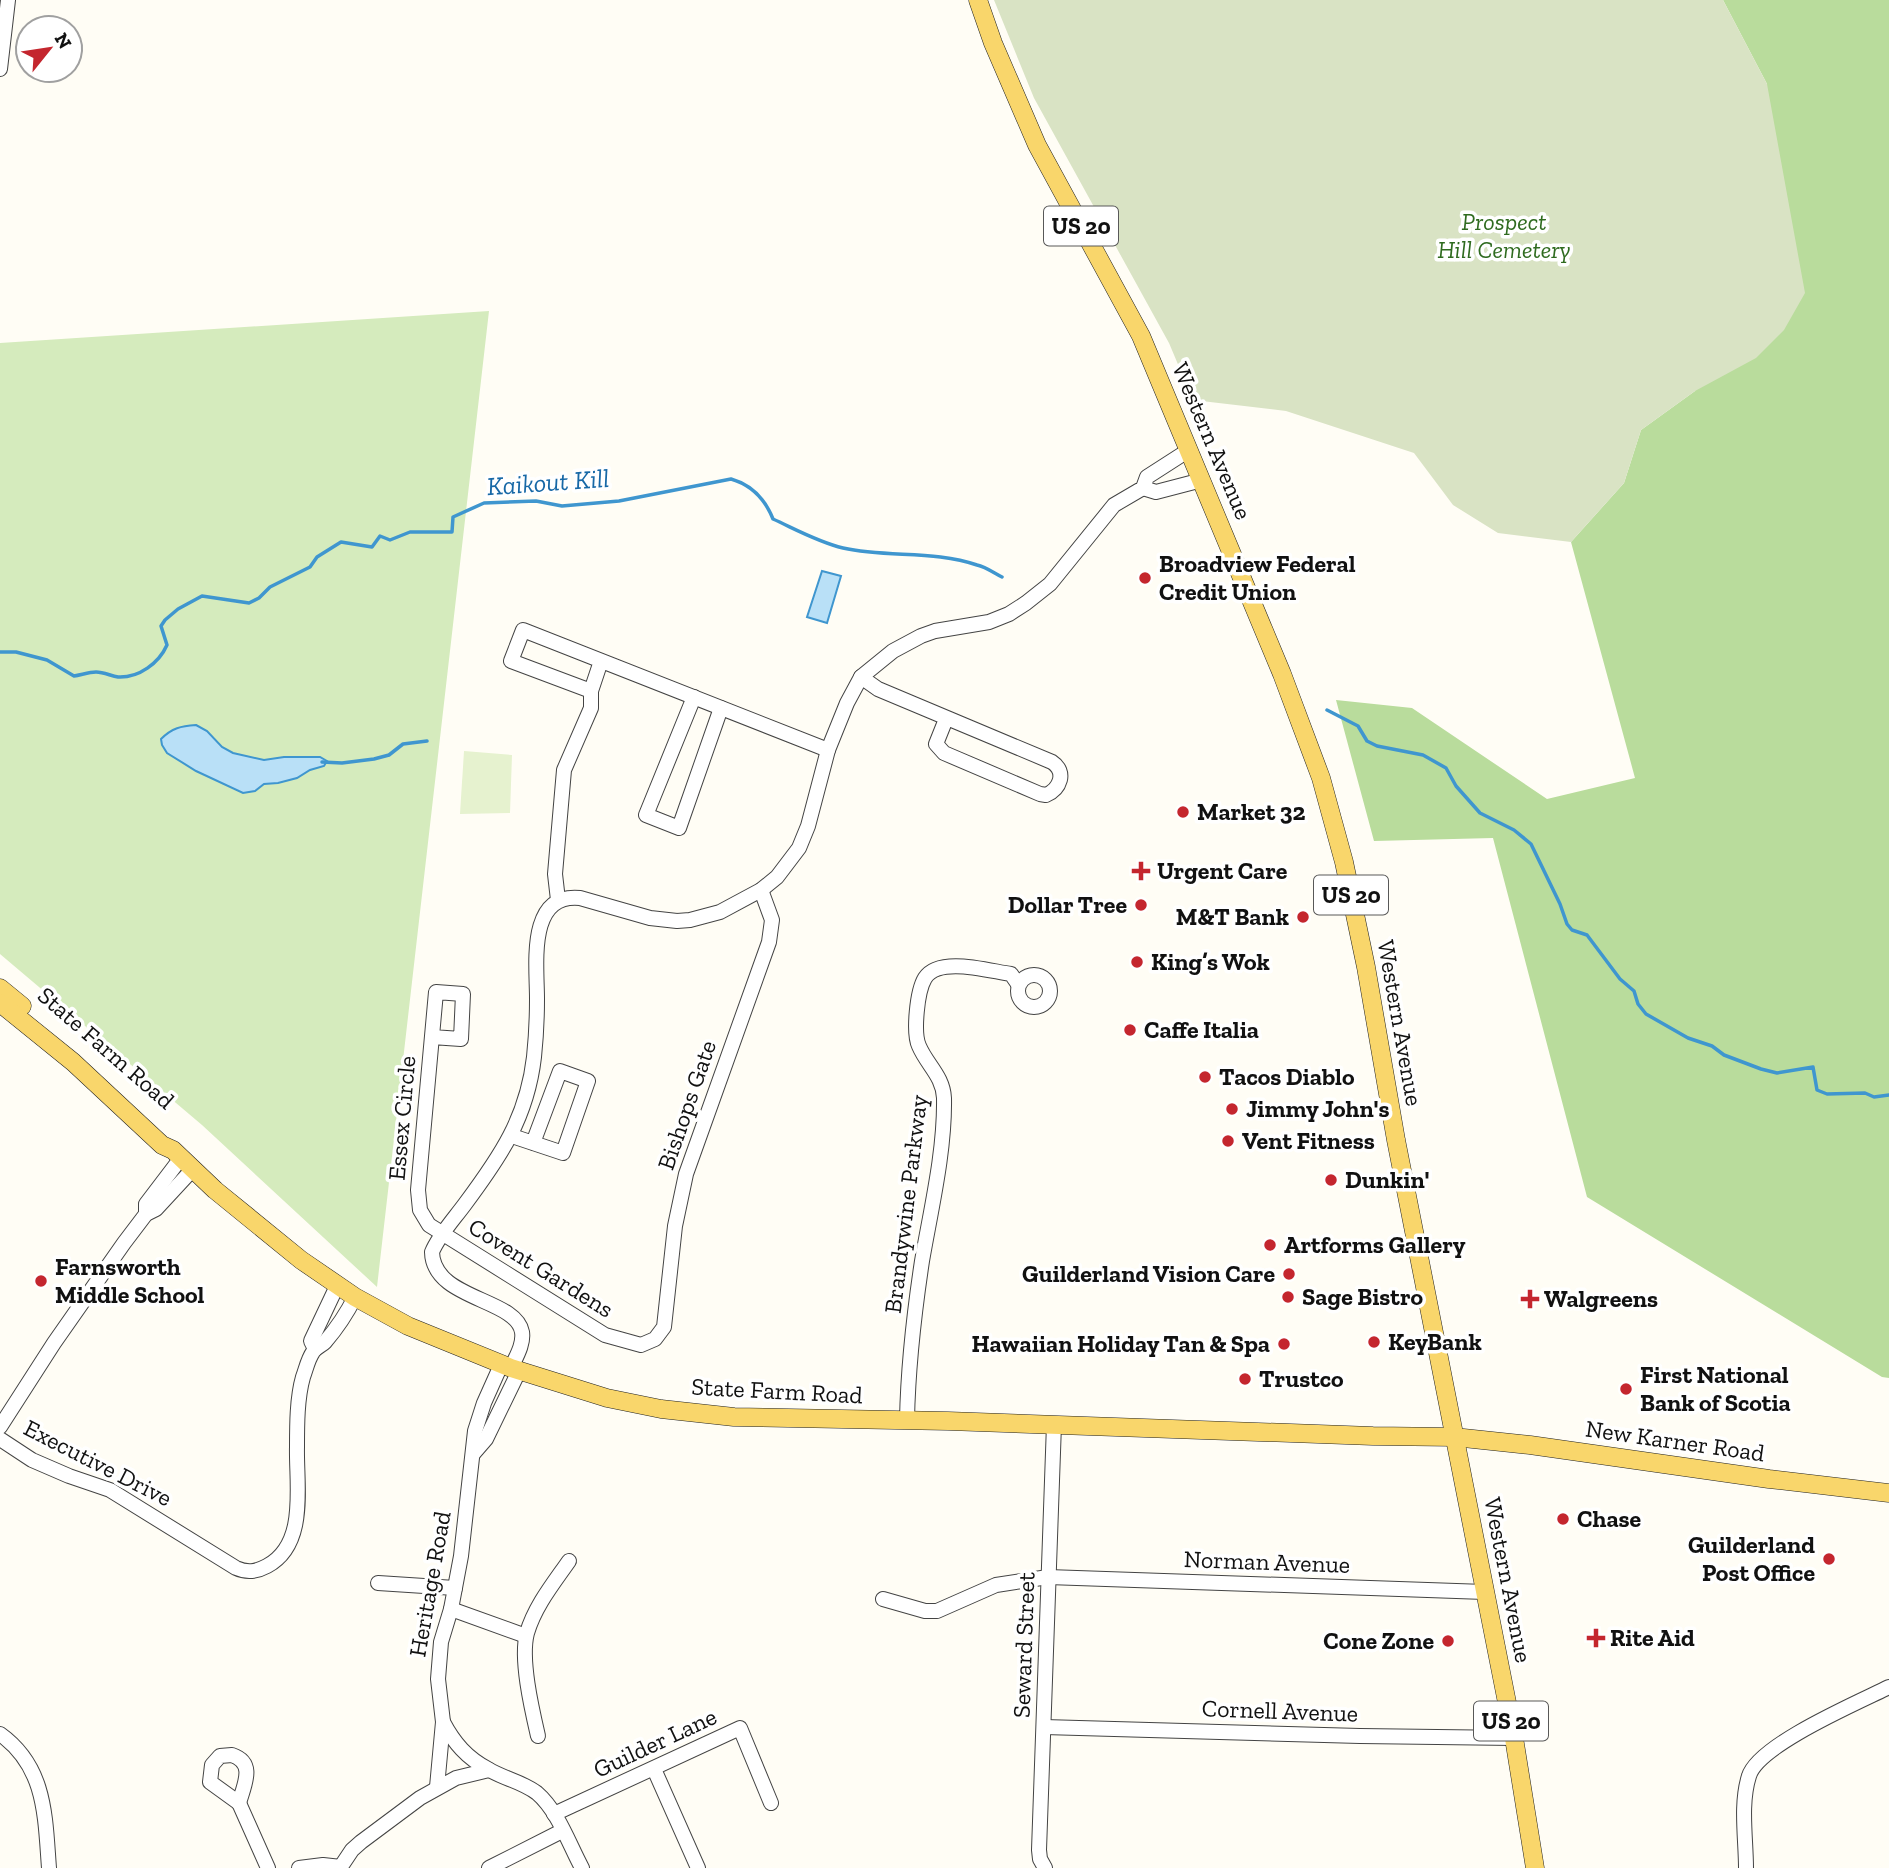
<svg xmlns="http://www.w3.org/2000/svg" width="1889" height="1868" viewBox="0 0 1889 1868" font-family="'Zilla Slab',serif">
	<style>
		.green { fill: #d5ebbd }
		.forest { fill: #b9dc9c }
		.cemetery { fill: #d9e3c4 }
		.pitch { fill: #e6f2cf }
		.water { fill: #b9e0f7; stroke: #3f96cf; stroke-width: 2 }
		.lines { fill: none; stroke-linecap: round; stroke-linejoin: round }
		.stream { stroke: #3f96cf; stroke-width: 3.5 }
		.minor-casing { stroke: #444; stroke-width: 16 }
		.major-casing { stroke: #222; stroke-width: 19 }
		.minor { stroke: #fff; stroke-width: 14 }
		.major { stroke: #f9d66b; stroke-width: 18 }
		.poi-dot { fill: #c4262e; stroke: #fff; stroke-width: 2.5 }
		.labels { text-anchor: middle; stroke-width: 7; stroke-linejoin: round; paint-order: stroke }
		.shield { fill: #fff; stroke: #585858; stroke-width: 2 }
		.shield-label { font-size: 23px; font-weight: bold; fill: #111 }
		.park-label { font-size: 24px; font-style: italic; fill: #2f6b1f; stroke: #fff }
		.street-label { font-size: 24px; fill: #111; stroke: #fff }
		.poi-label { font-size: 24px; font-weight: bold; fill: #111; stroke: #fff; text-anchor: start }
		.water-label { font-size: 26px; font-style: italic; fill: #1768a6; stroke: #fff }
	</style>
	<rect width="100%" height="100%" fill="#fffdf5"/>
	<path class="green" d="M489,311L377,1287L202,1125L0,954V343Z"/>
	<path class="forest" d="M1723,0H1889V1378L1882,1377L1587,1197L1493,838L1374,841L1336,700L1412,708L1547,799L1635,778L1571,542L1624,483L1641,430L1695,391L1767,84Z"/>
	<path class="cemetery" d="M994,0H1723L1767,84L1805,293L1784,330L1756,358L1695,391L1641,430L1624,483L1571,542L1498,533L1453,505L1414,453L1286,411L1193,400L1169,343L1034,98Z"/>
	<path class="pitch" d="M464,751L512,755L510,813L460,814Z"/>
	<g class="water">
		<path d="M822,571L841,576L827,623L807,617Z"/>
		<path d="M196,725L207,731L222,747L233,753L264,760L284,757H320L327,761L324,766L310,770L297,778L278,783L264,784L255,791L243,793L196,771L167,753L162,745L161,739C172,728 181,726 196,725Z"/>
	</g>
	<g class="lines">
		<g class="stream">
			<path d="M0,652H16L47,660L74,676C81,675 89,672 96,672C104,672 111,676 118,677C139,678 159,663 167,645L161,626L165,620L178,609L202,596L249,603L259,598L270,587L310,567L317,557L341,542L372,547L380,536L390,540L410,532H452L453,517L484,503L536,501L562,506L619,501L731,479C752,485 765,499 773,519C795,529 818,542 843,548C887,558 935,550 977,565C986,567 994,573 1002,577"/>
			<path d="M1327,710L1358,726L1367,741L1377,746L1423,755L1446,768L1456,786L1480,813L1514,830L1531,844L1560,904L1567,924L1572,930L1587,935L1620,979L1634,991L1638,1004L1646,1014L1688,1038L1712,1046L1724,1055L1761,1069L1777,1073L1813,1067L1817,1090L1827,1094L1865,1093L1874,1097L1889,1095"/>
			<path d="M322,762L342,763L374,759L389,755L403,744L427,741"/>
		</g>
		<g class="minor-casing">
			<g id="minor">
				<path d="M0,69L8,0"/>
				<path d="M1143,488L1156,492L1202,480"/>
				<path d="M601,661L591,691L511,661L523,630L828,750"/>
				<path d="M861,677L878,689L1052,762C1067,772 1060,789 1046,795L1040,794L944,753L936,744L946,719"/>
				<path d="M694,697L646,815L679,828L721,708"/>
				<path d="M558,900L555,874L564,770L591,708V691"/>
				<circle cx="1034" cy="991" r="16"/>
				<path d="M432,1037L461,1039L463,994L436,992L418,1190L420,1210L429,1225L605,1335L641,1345L655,1339L664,1327L675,1226L686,1174L769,942L772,920L761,890"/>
				<path d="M512,1136L563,1153L588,1081L560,1071L533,1143"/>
				<path d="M146,1214V1204L181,1158"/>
				<path d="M315,1349L311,1341L337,1286"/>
				<path d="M511,1368C516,1357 524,1344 522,1332C516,1298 433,1300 432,1252C439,1235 454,1219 465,1204C500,1157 527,1118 534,1057C536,1038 537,1018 537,999C537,964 527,893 580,898L650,918L677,921L690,920L720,912L761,890L777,877L799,848L808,826L828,750L847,703L861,677L893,651L921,636L935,631L989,622L1009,614L1026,603L1050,584L1114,505L1143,488L1147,477L1189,450"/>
				<path d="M907,1420C908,1368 914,1314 922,1261C931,1209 945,1151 944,1098C943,1076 927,1065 919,1046C913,1033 917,991 925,978C939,956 989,971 1011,974L1018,984"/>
				<path d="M0,1427L54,1343L124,1243L146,1214L156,1209L193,1169"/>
				<path d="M0,1439L32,1460L69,1476L110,1490L236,1568C247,1573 256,1572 267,1566C308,1544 296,1485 297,1447C297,1425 297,1398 303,1377C306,1369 308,1359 313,1352C316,1347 321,1346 325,1342C337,1328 347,1313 355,1297"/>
				<path d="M473,1454L486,1439L519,1371"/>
				<path d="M378,1583L455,1588"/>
				<path d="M883,1599L925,1611H937L996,1585L1048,1577L1485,1592"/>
				<path d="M451,1609L526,1636"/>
				<path d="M443,1722C454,1743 467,1758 488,1769C504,1779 521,1781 537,1793C558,1811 569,1844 582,1868"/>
				<path d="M1044,1727L1360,1736L1514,1738"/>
				<path d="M0,1734C46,1767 45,1816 49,1868"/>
				<path d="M538,1736C532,1710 520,1659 527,1633C535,1606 553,1584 569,1561"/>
				<path d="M232,1755C256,1763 244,1785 239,1803L210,1782L212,1765L220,1756Z"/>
				<path d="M654,1769L698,1868"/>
				<path d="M437,1787L443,1722L438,1679L441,1642L451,1609L461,1556L475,1431L484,1403L501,1365"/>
				<path d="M239,1803L268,1868"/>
				<path d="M554,1814L740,1728L771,1803"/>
				<path d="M299,1868L323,1865L341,1867"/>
				<path d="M340,1868L352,1850L361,1842L420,1798L456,1778L489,1770"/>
				<path d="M489,1868L562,1831"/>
				<path d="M1045,1868L1040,1859L1039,1850L1054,1424"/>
				<path d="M1746,1868C1746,1839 1740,1804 1749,1776C1758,1745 1859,1702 1889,1687"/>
			</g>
		</g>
		<g class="major-casing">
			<g id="major">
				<path d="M978,0L993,43L1037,145L1141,336L1282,674L1321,778L1344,862L1366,967L1396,1140L1514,1738L1535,1868"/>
				<path d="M0,988L22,1006"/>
				<path d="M0,1003L73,1062L162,1145L173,1150L215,1190L301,1260L355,1297L408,1326L511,1368L607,1398L661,1409L734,1417L948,1421L1373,1436L1454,1437L1530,1445L1769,1479L1889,1493"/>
			</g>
		</g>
		<use href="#minor" class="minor"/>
		<use href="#major" class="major"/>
	</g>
	<g class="poi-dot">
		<circle cx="1145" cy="578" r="7"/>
		<circle cx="1183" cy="812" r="7"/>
		<path d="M1137.5 860.5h7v7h7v7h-7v7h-7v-7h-7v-7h7z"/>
		<circle cx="1141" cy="905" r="7"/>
		<circle cx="1303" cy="917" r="7"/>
		<circle cx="1137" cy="962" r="7"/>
		<circle cx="1130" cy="1030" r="7"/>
		<circle cx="1205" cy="1077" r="7"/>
		<circle cx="1232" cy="1109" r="7"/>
		<circle cx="1228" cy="1141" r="7"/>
		<circle cx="1331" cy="1180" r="7"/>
		<circle cx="1270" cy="1245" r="7"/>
		<circle cx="1289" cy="1274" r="7"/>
		<circle cx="41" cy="1281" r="7"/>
		<circle cx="1288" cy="1297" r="7"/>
		<path d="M1526.5 1288.5h7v7h7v7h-7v7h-7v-7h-7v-7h7z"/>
		<circle cx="1374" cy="1342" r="7"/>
		<circle cx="1284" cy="1344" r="7"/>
		<circle cx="1245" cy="1379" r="7"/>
		<circle cx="1626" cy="1389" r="7"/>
		<circle cx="1563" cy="1519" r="7"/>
		<circle cx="1829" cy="1559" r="7"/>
		<path d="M1592.5 1627.5h7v7h7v7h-7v7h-7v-7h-7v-7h7z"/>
		<circle cx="1448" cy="1641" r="7"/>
	</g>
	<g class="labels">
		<g class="shield">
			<rect x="1044" y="206.5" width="74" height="39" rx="5"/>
			<rect x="1314" y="875.5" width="74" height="39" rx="5"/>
			<rect x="1474" y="1701.5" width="74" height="39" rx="5"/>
		</g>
		<g class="shield-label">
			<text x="1081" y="234">US 20</text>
			<text x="1351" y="903">US 20</text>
			<text x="1511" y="1729">US 20</text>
		</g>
		<g class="park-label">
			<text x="1504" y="230">Prospect<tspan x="1504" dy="28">Hill Cemetery</tspan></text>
		</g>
		<g class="street-label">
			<text transform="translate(1212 441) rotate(67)" y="8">Western Avenue</text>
			<text transform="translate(1400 1023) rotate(80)" y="8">Western Avenue</text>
			<text transform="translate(106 1048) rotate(41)" y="8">State Farm Road</text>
			<text transform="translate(687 1105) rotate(-71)" y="8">Bishops Gate</text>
			<text transform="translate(402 1118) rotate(-85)" y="8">Essex Circle</text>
			<text transform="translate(906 1204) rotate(-83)" y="8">Brandywine Parkway</text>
			<text transform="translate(541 1268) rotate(32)" y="8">Covent Gardens</text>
			<text transform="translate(777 1391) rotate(3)" y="8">State Farm Road</text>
			<text transform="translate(1675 1441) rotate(8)" y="8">New Karner Road</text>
			<text transform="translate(98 1463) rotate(27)" y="8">Executive Drive</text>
			<text transform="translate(1267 1562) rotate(2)" y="8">Norman Avenue</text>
			<text transform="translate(1508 1580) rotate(79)" y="8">Western Avenue</text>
			<text transform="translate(430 1584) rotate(-80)" y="8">Heritage Road</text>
			<text transform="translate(1024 1645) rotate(-88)" y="8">Seward Street</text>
			<text transform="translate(1280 1711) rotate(2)" y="8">Cornell Avenue</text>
			<text transform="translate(655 1743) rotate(-25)" y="8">Guilder Lane</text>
		</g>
		<g class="poi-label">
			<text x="1159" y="572">Broadview Federal<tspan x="1159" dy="28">Credit Union</tspan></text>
			<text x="1197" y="820">Market 32</text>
			<text x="1157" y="879">Urgent Care</text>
			<text x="1127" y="913" text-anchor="end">Dollar Tree</text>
			<text x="1289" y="925" text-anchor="end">M&amp;T Bank</text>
			<text x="1151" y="970">King’s Wok</text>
			<text x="1144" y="1038">Caffe Italia</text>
			<text x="1219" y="1085">Tacos Diablo</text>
			<text x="1246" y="1117">Jimmy John's</text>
			<text x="1242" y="1149">Vent Fitness</text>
			<text x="1345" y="1188">Dunkin'</text>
			<text x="1284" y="1253">Artforms Gallery</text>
			<text x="55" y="1275">Farnsworth<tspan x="55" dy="28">Middle School</tspan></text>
			<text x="1275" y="1282" text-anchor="end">Guilderland Vision Care</text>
			<text x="1302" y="1305">Sage Bistro</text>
			<text x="1544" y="1307">Walgreens</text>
			<text x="1388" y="1350">KeyBank</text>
			<text x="1270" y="1352" text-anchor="end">Hawaiian Holiday Tan &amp; Spa</text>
			<text x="1640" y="1383">First National<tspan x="1640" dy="28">Bank of Scotia</tspan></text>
			<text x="1259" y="1387">Trustco</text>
			<text x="1577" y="1527">Chase</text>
			<text x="1815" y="1553" text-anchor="end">Guilderland<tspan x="1815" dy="28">Post Office</tspan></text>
			<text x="1610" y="1646">Rite Aid</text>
			<text x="1434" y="1649" text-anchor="end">Cone Zone</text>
		</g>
		<g class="water-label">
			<text transform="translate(548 482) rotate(-4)" y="9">Kaikout Kill</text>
		</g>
	</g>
	<g transform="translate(49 49) rotate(60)"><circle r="33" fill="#ffffff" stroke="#a0a0a0" stroke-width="2"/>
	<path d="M0-5L12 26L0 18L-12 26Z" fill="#c4262e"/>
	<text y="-10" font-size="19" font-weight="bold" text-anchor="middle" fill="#111111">N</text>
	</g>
</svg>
